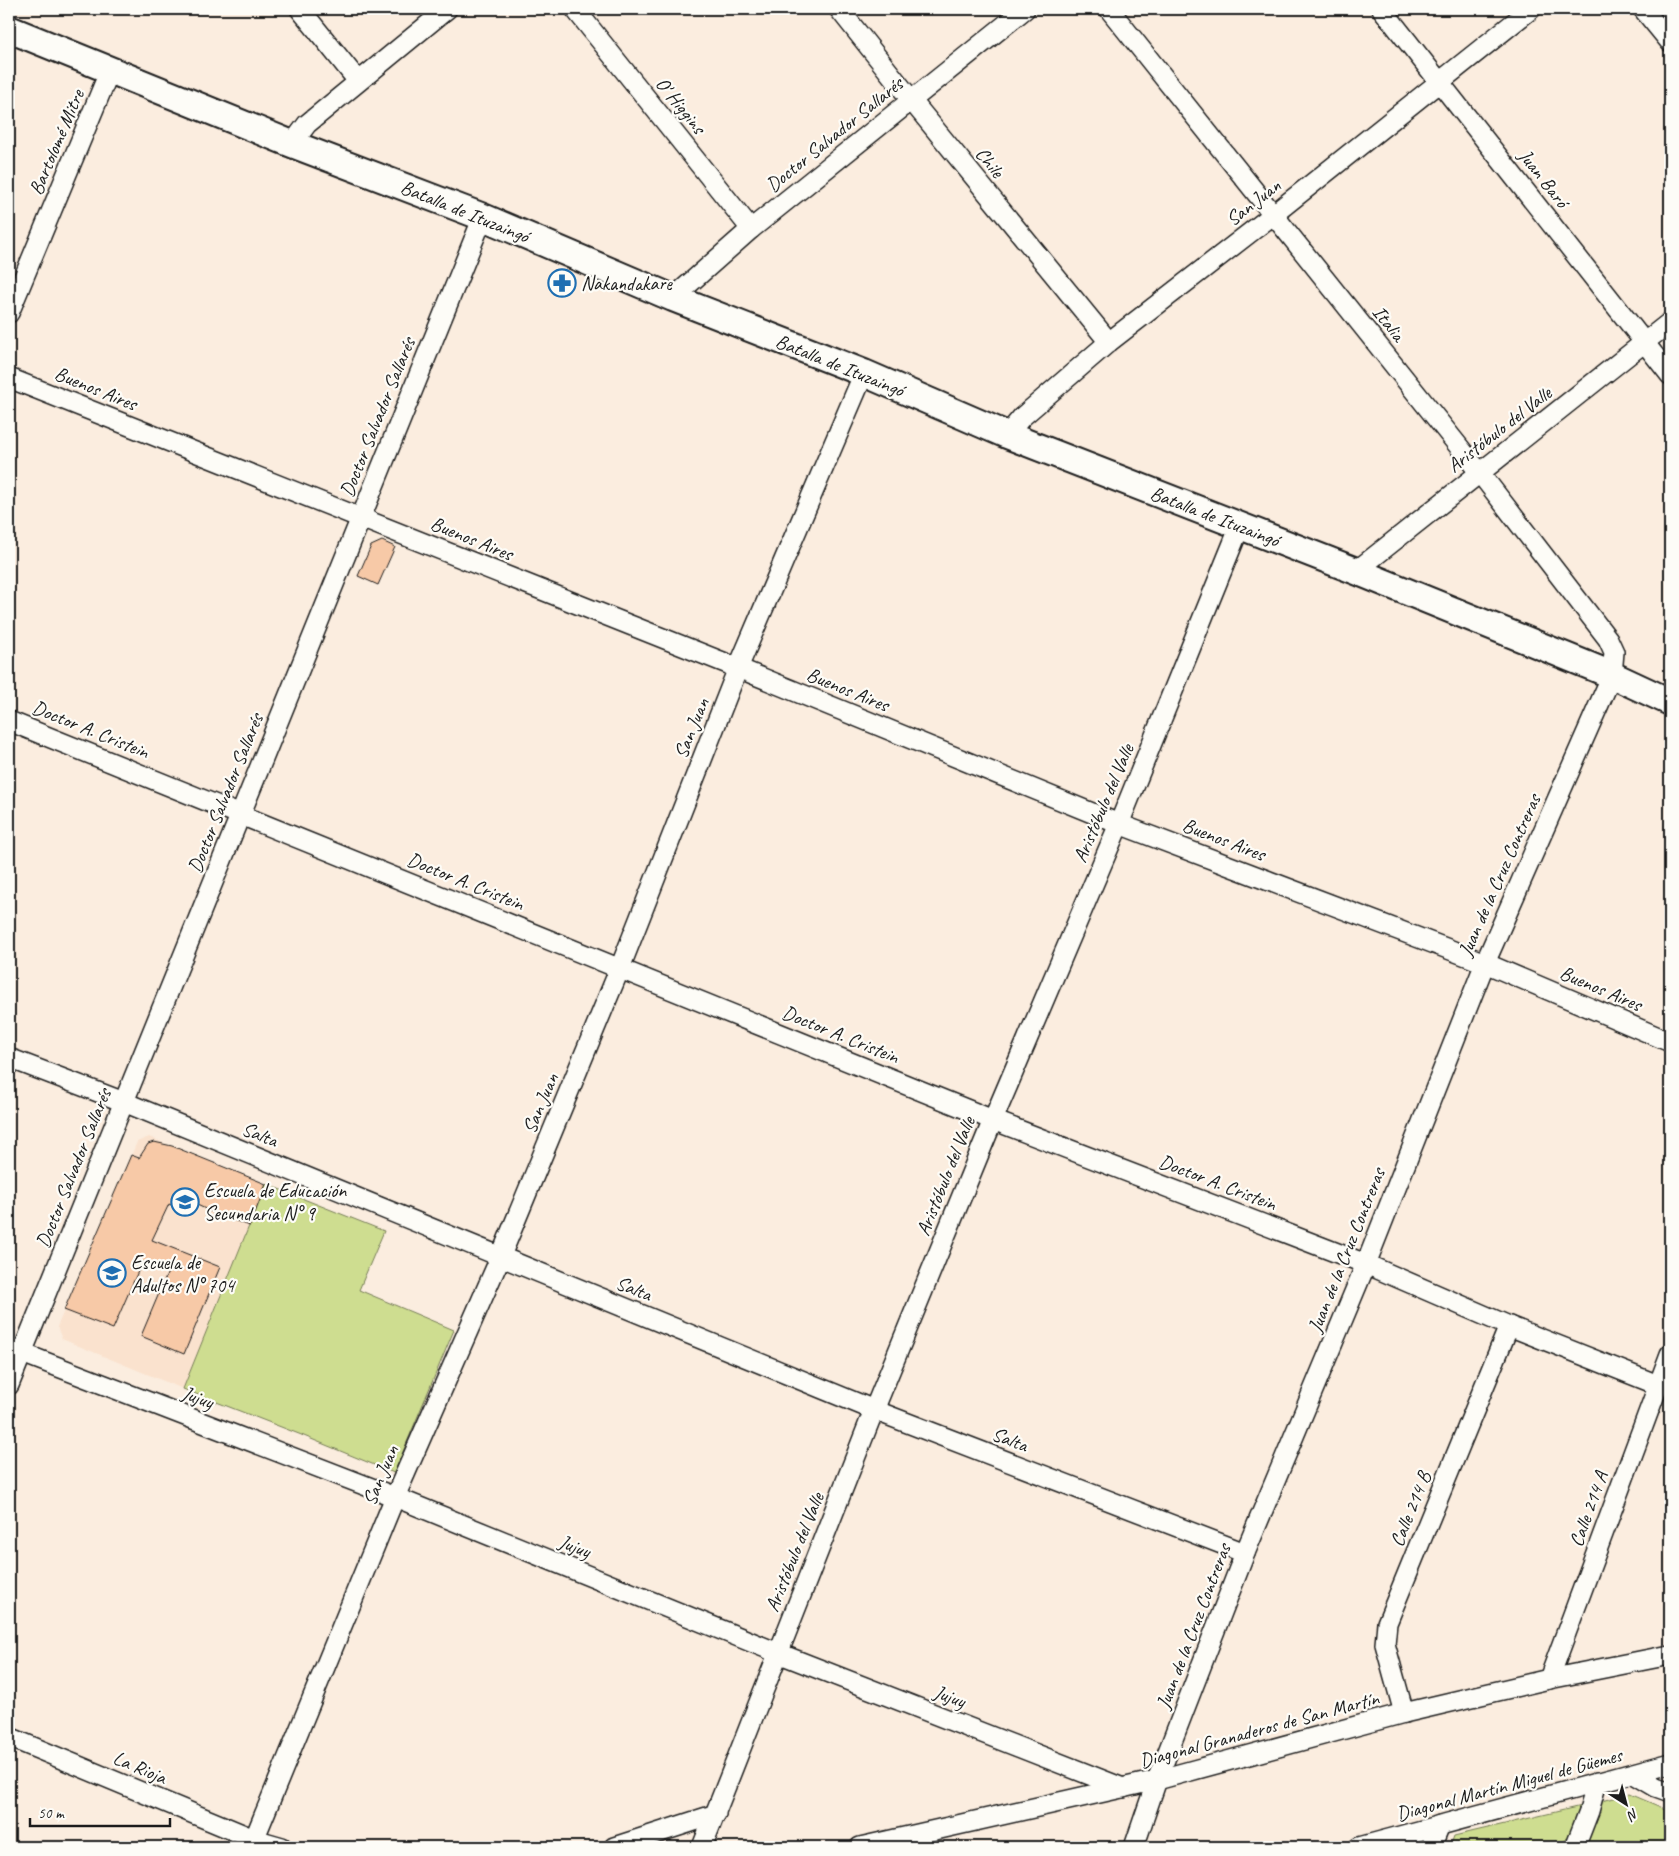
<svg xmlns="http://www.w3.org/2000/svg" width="1679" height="1856" viewBox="0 0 1679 1856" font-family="Caveat,sans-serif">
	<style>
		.built { fill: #fae2ce }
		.green { fill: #cedd90; stroke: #757c56 }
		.building { fill: #f7c9a7; stroke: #1c1c1c }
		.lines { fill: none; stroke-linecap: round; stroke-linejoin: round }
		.street-casing { stroke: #1c1c1c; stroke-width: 22 }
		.secondary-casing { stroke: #1c1c1c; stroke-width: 30 }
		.street { stroke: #fdfcf7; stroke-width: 19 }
		.secondary { stroke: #fdfcf7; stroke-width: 26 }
		.labels { text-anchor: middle; stroke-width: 4.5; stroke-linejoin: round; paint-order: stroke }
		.street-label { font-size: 20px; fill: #1c1c1c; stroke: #fdfcf7 }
		.poi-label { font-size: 20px; fill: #1c1c1c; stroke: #fdfcf7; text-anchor: start }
	</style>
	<rect width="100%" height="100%" fill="#fbeddf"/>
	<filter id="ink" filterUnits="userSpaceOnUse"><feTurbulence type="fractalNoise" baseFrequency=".02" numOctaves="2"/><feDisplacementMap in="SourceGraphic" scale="10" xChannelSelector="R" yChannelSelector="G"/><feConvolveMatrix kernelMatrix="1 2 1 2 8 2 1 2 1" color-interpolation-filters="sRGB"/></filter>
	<g filter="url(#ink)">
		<path class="built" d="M149,1137L266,1184L232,1272L183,1389L62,1339L57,1327L137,1142Z"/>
		<g class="green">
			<path d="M266,1184L384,1231L359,1290L454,1330L394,1473L299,1434L183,1389Z"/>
			<path d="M1630,1794L1670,1811V1847H1600L1584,1840L1598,1802Z"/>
			<path d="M1581,1806L1564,1847H1450L1454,1836Z"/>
			<path d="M1427,1838L1423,1847H1395Z"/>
		</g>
		<g class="building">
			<path d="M382,541L395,547L378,585L358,576L371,546Z"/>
			<path d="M154,1142L172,1146L266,1184L250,1226L214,1213L176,1195L171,1205L169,1204L152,1240L220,1267L184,1354L141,1336L168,1272L142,1262L113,1329L64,1310L131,1155L139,1158L148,1144Z"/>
		</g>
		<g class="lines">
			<g class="street-casing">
				<g id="street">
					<path d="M300,9L358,81"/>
					<path d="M575,9L751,229"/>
					<path d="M839,9L912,101L1109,342"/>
					<path d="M1109,9L1480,473L1608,639L1614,652L1612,675L1485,963L1366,1264L1245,1553L1157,1780L1134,1847"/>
					<path d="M1382,9L1670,375"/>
					<path d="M1643,9L1670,42"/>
					<path d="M292,144L307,124L447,9"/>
					<path d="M673,298L751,229L1025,9"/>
					<path d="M9,313L110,70"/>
					<path d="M9,378L738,668L1119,824L1485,963L1670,1042"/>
					<path d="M1007,435L1022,417L1109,342L1274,214L1531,9"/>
					<path d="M1356,571L1670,322"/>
					<path d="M9,721L993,1120L1366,1264L1509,1326L1658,1385"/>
					<path d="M9,1058L124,1102L874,1410L1245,1553"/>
					<path d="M9,1348L395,1497L778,1653L1123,1788"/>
					<path d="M9,1385L483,217"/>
					<path d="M1549,1679L1670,1354"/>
					<path d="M1404,1713L1385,1644L1387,1623L1509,1326"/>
					<path d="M9,1737L254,1839L282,1847"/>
					<path d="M1634,1774L1656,1787L1670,1792"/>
					<path d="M251,1847L395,1497L500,1258L620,968L738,668L864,373"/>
					<path d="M614,1847L716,1814"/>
					<path d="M702,1847L874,1410L993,1120L1119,824L1240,526"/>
					<path d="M860,1847L1157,1780L1404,1713L1549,1679L1670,1655"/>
					<path d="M1359,1847L1670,1763"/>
					<path d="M1431,1847L1440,1825"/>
					<path d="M1575,1847L1589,1811L1597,1782"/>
				</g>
			</g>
			<g class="secondary-casing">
				<path id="secondary" d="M9,29L292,144L483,217L673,298L864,373L1007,435L1356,571L1612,675L1670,702"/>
			</g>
			<use href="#street" class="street"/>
			<use href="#secondary" class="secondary"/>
		</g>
	</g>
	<defs>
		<g id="pharmacy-ring" transform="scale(1.4375)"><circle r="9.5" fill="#fdfcf7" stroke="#1f6fb2" stroke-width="1.5"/><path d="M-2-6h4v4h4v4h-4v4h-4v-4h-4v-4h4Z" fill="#1f6fb2"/></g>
		<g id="school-ring" transform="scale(1.4375)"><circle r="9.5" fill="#fdfcf7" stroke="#1f6fb2" stroke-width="1.5"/><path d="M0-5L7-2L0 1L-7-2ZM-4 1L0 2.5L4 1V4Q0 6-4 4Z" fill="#1f6fb2"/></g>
	</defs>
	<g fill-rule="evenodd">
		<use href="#pharmacy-ring" x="562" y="283"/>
		<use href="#school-ring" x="185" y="1202"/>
		<use href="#school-ring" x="112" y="1273"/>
	</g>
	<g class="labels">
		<g class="street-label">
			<text transform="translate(681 105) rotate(51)" y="7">O' Higgins</text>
			<text transform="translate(834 134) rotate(-39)" y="7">Doctor Salvador Sallarés</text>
			<text transform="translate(56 142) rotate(-67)" y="7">Bartolomé Mitre</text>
			<text transform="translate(990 162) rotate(51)" y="7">Chile</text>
			<text transform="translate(1544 178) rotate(52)" y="7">Juan Baró</text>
			<text transform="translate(1253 202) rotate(-38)" y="7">San Juan</text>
			<text transform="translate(465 211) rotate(22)" y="7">Batalla de Ituzaingó</text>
			<text transform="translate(1389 323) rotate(52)" y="7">Italia</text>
			<text transform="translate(840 365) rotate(22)" y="7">Batalla de Ituzaingó</text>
			<text transform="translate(96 388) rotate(22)" y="7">Buenos Aires</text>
			<text transform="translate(377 417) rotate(-68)" y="7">Doctor Salvador Sallarés</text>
			<text transform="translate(1499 429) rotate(-38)" y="7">Aristóbulo del Valle</text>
			<text transform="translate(1215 516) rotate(21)" y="7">Batalla de Ituzaingó</text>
			<text transform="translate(472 538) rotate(22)" y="7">Buenos Aires</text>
			<text transform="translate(848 689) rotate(22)" y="7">Buenos Aires</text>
			<text transform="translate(691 728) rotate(-68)" y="7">San Juan</text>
			<text transform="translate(91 729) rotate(22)" y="7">Doctor A. Cristein</text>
			<text transform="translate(225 793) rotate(-68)" y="7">Doctor Salvador Sallarés</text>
			<text transform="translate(1103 803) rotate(-67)" y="7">Aristóbulo del Valle</text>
			<text transform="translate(1224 839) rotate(21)" y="7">Buenos Aires</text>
			<text transform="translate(1499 875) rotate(-66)" y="7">Juan de la Cruz Contreras</text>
			<text transform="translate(466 881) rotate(22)" y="7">Doctor A. Cristein</text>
			<text transform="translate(1601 988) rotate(23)" y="7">Buenos Aires</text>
			<text transform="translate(841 1034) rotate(22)" y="7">Doctor A. Cristein</text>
			<text transform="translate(540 1103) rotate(-67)" y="7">San Juan</text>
			<text transform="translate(260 1134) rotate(22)" y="7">Salta</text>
			<text transform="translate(73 1168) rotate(-68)" y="7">Doctor Salvador Sallarés</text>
			<text transform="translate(945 1176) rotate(-68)" y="7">Aristóbulo del Valle</text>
			<text transform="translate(1218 1182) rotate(21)" y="7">Doctor A. Cristein</text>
			<text transform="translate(1346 1250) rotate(-68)" y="7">Juan de la Cruz Contreras</text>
			<text transform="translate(634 1288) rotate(22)" y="7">Salta</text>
			<text transform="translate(198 1397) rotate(21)" y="7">Jujuy</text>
			<text transform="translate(1010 1439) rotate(21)" y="7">Salta</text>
			<text transform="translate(380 1475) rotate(-67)" y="7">San Juan</text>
			<text transform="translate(1410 1509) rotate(-68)" y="7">Calle 214 B</text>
			<text transform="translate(1588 1509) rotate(-70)" y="7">Calle 214 A</text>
			<text transform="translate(575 1546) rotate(22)" y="7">Jujuy</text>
			<text transform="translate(794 1552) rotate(-68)" y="7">Aristóbulo del Valle</text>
			<text transform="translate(1193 1626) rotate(-69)" y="7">Juan de la Cruz Contreras</text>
			<text transform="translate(950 1696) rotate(21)" y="7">Jujuy</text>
			<text transform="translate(1259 1729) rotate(-15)" y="7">Diagonal Granaderos de San Martín</text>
			<text transform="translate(140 1767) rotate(23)" y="7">La Rioja</text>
			<text transform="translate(1509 1784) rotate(-15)" y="7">Diagonal Martín Miguel de Güemes</text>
		</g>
		<g class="poi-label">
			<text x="581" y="290">Nakandakare</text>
			<text x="204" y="1197">Escuela de Educación<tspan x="204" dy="23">Secundaria N° 9</tspan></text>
			<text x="131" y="1269">Escuela de<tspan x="131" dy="23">Adultos N° 704</tspan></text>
		</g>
	</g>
	<rect width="1679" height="1856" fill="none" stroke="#fdfcf7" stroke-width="30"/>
	<rect x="15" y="15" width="1649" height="1826" fill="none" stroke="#1c1c1c" stroke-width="2" filter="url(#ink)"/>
	<g transform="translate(1626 1804) rotate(144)" stroke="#fdfcf7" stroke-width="4" paint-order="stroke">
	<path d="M0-4L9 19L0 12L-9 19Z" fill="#1c1c1c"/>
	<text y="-8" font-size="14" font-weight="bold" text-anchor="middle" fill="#1c1c1c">N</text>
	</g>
	<path d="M30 1818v8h140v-8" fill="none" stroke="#1c1c1c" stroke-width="2.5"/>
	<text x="38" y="1818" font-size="15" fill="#1c1c1c" stroke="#fdfcf7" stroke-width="4" paint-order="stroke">50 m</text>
</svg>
